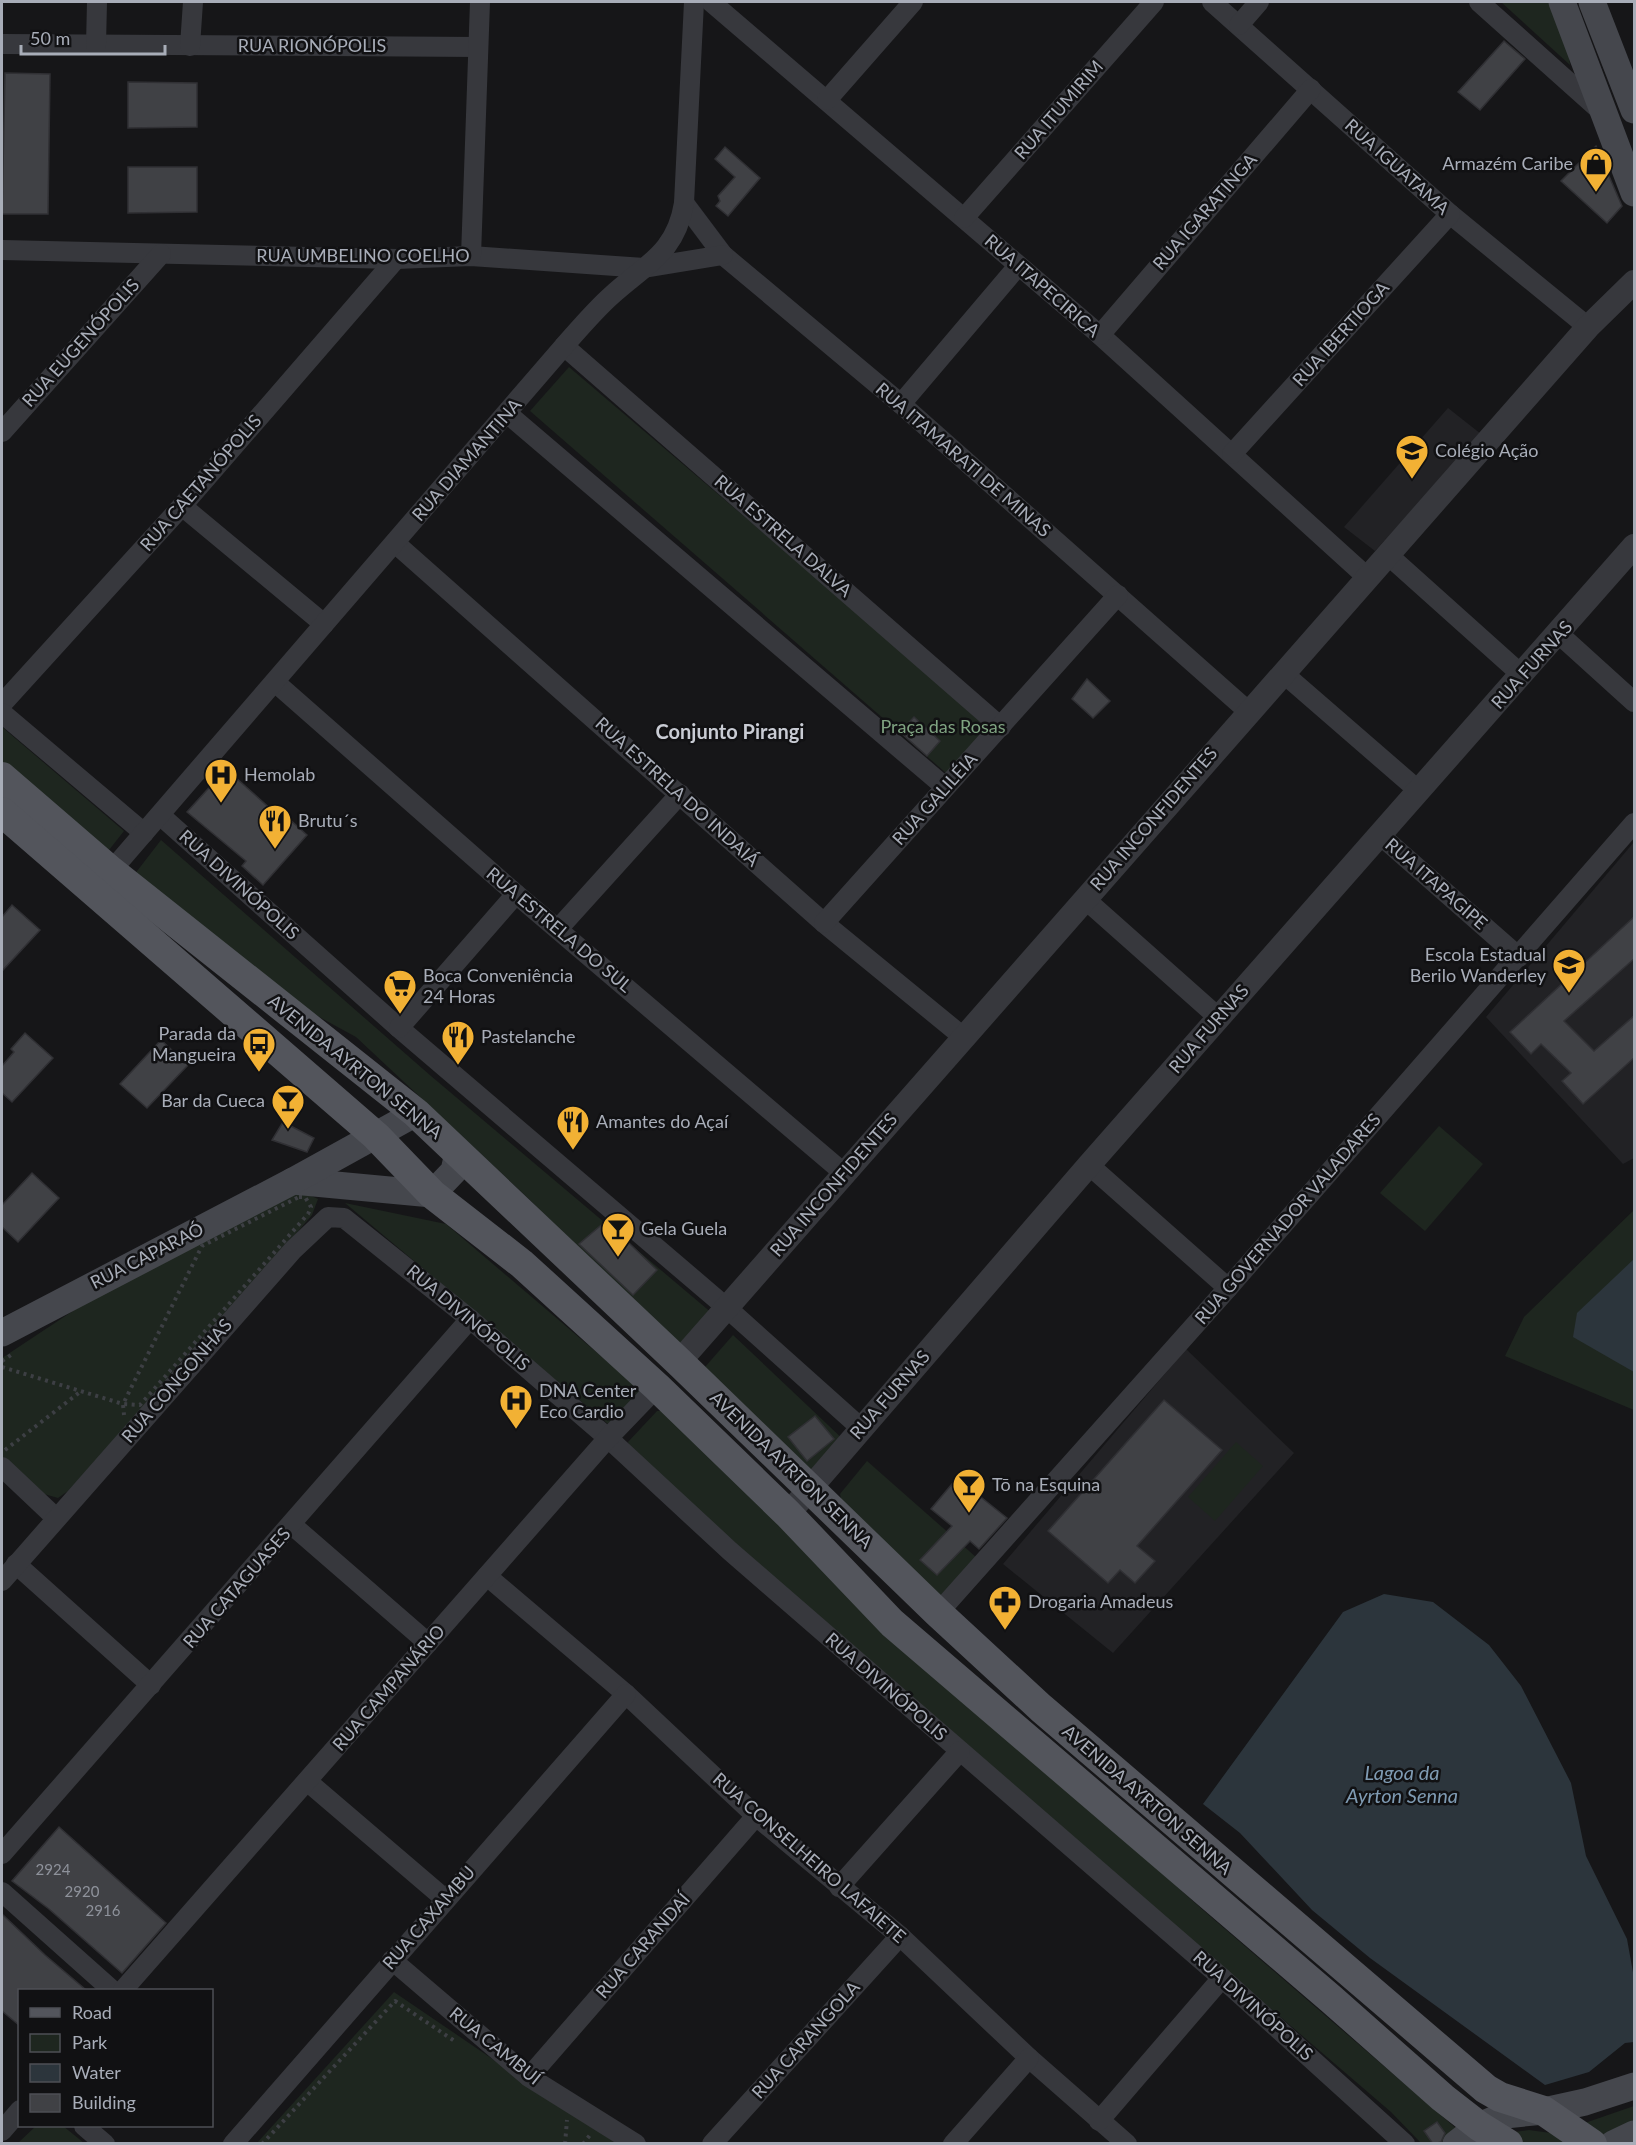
<svg xmlns="http://www.w3.org/2000/svg" width="1636" height="2145" viewBox="0 0 1636 2145" font-family="Lato,sans-serif">
	<style>
		.built { fill: #222225 }
		.green { fill: #1e261f }
		.water { fill: #2c353c }
		.building { fill: #404145; stroke: #303034; stroke-width: 1.5 }
		.lines { fill: none; stroke-linecap: round; stroke-linejoin: round }
		.path { stroke: #3d3f44; stroke-width: 4; stroke-dasharray: 3 4.5; stroke-linecap: butt }
		.minor { stroke: #37383d; stroke-width: 20 }
		.tertiary { stroke: #37383d; stroke-width: 24 }
		.secondary { stroke: #45474d; stroke-width: 27 }
		.primary { stroke: #53555c; stroke-width: 30 }
		.labels { text-anchor: middle; stroke-width: 5; stroke-linejoin: round; paint-order: stroke }
		.number-label { font-size: 15px; fill: #8e929b }
		.street-label { font-size: 18px; fill: #a8adb8; stroke: #111113 }
		.poi-label { font-size: 18px; fill: #a8adb8; stroke: #111113; text-anchor: start }
		.park-label { font-size: 18px; fill: #7fa381; stroke: #111113 }
		.neighbourhood-label { font-size: 20px; font-weight: bold; fill: #c9ccd4; stroke: #111113 }
		.water-label { font-size: 20px; font-style: italic; fill: #7f9bb3; stroke: #111113 }
	</style>
	<rect width="100%" height="100%" fill="#161618"/>
	<g class="built">
		<path d="M1448,408L1481,434L1375,551L1344,527Z"/>
		<path d="M1634,842V1158L1623,1164L1486,1017Z"/>
		<path d="M1186,1349L1294,1453L1113,1653L1003,1564Z"/>
	</g>
	<g class="green">
		<path d="M1501,2H1549L1568,48L1570,65Z"/>
		<path d="M569,367L990,726L946,773L530,411Z"/>
		<path d="M2,727L124,831L105,855L2,768Z"/>
		<path d="M161,840L431,1076L713,1314L676,1354L531,1201L356,1037L312,1013L134,875Z"/>
		<path d="M1439,1126L1483,1164L1425,1231L1380,1193Z"/>
		<path d="M301,1191L318,1199L312,1215L223,1320L68,1491L58,1498L44,1494L2,1459V1358L85,1303Z"/>
		<path d="M345,1203L446,1224L642,1391L608,1424Z"/>
		<path d="M1634,1210V1410L1505,1356L1524,1317Z"/>
		<path d="M733,1335L847,1443L816,1477L705,1367Z"/>
		<path d="M657,1411H667L909,1647L1203,1910L1458,2130L1453,2143L1420,2142L1391,2112L732,1546L630,1449L628,1442Z"/>
		<path d="M1236,1442L1263,1466L1215,1521L1188,1497Z"/>
		<path d="M867,1461L977,1558L947,1602L843,1507L840,1494Z"/>
		<path d="M394,1992L616,2143L256,2144Z"/>
		<path d="M1634,2106V2132L1611,2143L1579,2125Z"/>
		<path d="M36,2126H63L84,2143H18Z"/>
		<path d="M1529,2130L1551,2133L1572,2143H1510L1497,2134Z"/>
	</g>
	<g class="water">
		<path d="M1634,1259V1372L1573,1337L1577,1313Z"/>
		<path d="M1384,1594L1433,1602L1489,1645L1521,1686L1571,1783L1586,1856L1627,1939L1634,1978V2042L1625,2043L1589,2072L1545,2085L1370,1958L1312,1910L1240,1833L1203,1804L1343,1612Z"/>
	</g>
	<g class="building">
		<path d="M1504,41L1525,59L1480,110L1458,92Z"/>
		<path d="M5,73L50,74L48,214H2Z"/>
		<path d="M128,82L197,83V127L128,128Z"/>
		<path d="M1596,146L1622,206L1607,223L1561,181Z"/>
		<path d="M725,147L760,178L728,216L716,206L720,201L718,196L735,177L715,159Z"/>
		<path d="M128,167H197V212L128,213Z"/>
		<path d="M1087,679L1110,701L1093,718L1072,699Z"/>
		<path d="M914,717L940,741L927,756L900,732Z"/>
		<path d="M226,769L283,820L287,817L307,835L263,885L242,866L246,861L187,812Z"/>
		<path d="M12,905L40,930L2,971V917Z"/>
		<path d="M1635,916V958L1564,1021L1594,1051L1635,1015V1057L1583,1104L1562,1081L1571,1073L1541,1044L1531,1054L1510,1032Z"/>
		<path d="M25,1033L53,1058L12,1102L2,1093V1066L14,1052L11,1049Z"/>
		<path d="M161,1040L188,1065L147,1108L120,1084Z"/>
		<path d="M283,1122L314,1138L307,1152L272,1140Z"/>
		<path d="M32,1173L59,1198L18,1242L2,1227V1205Z"/>
		<path d="M606,1221L657,1270L633,1295L579,1244Z"/>
		<path d="M1164,1400L1222,1450L1137,1546L1155,1561L1135,1583L1120,1570L1108,1583L1048,1531Z"/>
		<path d="M815,1416L834,1439L807,1461L788,1437Z"/>
		<path d="M957,1478L1007,1518L979,1549L970,1541L937,1575L920,1560L952,1526L931,1509Z"/>
		<path d="M59,1827L166,1923L122,1973L49,1909L12,1881Z"/>
		<path d="M2,1914L45,1955L86,1990H20V2026L2,2011Z"/>
		<path d="M1437,2122L1445,2133L1441,2142L1433,2144L1424,2131Z"/>
	</g>
	<g class="lines">
		<g class="path">
			<path d="M299,1197H305L311,1207L308,1214L140,1405L123,1404L202,1246Z"/>
			<path d="M2,1361L11,1355"/>
			<path d="M2,1367L123,1404L124,1415"/>
			<path d="M5,1450L80,1392"/>
			<path d="M262,2144L395,2001L456,2042"/>
			<path d="M565,2144L567,2120"/>
			<path d="M583,2144L590,2135"/>
		</g>
		<g class="minor">
			<path d="M711,2L1100,335L1368,578"/>
			<path d="M1212,2L1450,214L1588,327"/>
			<path d="M1479,2L1602,112"/>
			<path d="M1239,25L1259,2"/>
			<path d="M2,44L478,47"/>
			<path d="M96,45L97,2"/>
			<path d="M190,46L193,2"/>
			<path d="M827,100L913,2"/>
			<path d="M684,203L723,255L901,404L1249,712"/>
			<path d="M964,218L1154,2"/>
			<path d="M2,250L396,259L471,256L644,268L723,255"/>
			<path d="M471,256L480,2"/>
			<path d="M1100,335L1311,89"/>
			<path d="M564,346L1001,727"/>
			<path d="M901,404L1018,266"/>
			<path d="M508,414L945,787"/>
			<path d="M2,432L161,254"/>
			<path d="M1232,454L1450,214"/>
			<path d="M182,506L324,624"/>
			<path d="M395,543L824,923L962,1036"/>
			<path d="M1388,555L1522,675"/>
			<path d="M1560,635L1634,702"/>
			<path d="M1283,673L1419,791"/>
			<path d="M276,683L516,894L845,1174"/>
			<path d="M2,704L182,506L396,259"/>
			<path d="M2,713L144,833"/>
			<path d="M160,815L399,1028L727,1308L861,1428"/>
			<path d="M1380,835L1519,957"/>
			<path d="M111,871L564,346C580,328 595,310 612,295C646,264 676,253 684,203L694,2"/>
			<path d="M1085,899L1219,1018"/>
			<path d="M824,923L1118,595"/>
			<path d="M558,929L680,794"/>
			<path d="M399,1028L516,894"/>
			<path d="M1089,1165L1228,1288"/>
			<path d="M2,1467L56,1518"/>
			<path d="M292,1525L428,1643"/>
			<path d="M16,1564L151,1685"/>
			<path d="M487,1576L626,1694L756,1816L900,1936L1029,2058L1127,2144"/>
			<path d="M2,1581L293,1250L328,1217L344,1218L470,1319L608,1438L730,1551L1222,1978L1405,2144"/>
			<path d="M938,1613L1228,1288L1634,823"/>
			<path d="M308,1782L445,1899"/>
			<path d="M2,1854L470,1319"/>
			<path d="M839,1887L960,1751"/>
			<path d="M2,1892L112,1990"/>
			<path d="M392,1960L529,2077L636,2144"/>
			<path d="M123,1990L608,1438L657,1387"/>
			<path d="M529,2077L756,1816"/>
			<path d="M1099,2121L1222,1978"/>
			<path d="M84,2126L105,2144"/>
			<path d="M2,2131L20,2110"/>
			<path d="M233,2144L626,1694"/>
			<path d="M712,2144L900,1936"/>
			<path d="M953,2144L1029,2058"/>
		</g>
		<g class="tertiary">
			<path d="M679,1362L1588,327L1634,282"/>
			<path d="M788,1514L1089,1165L1634,546"/>
		</g>
		<g class="secondary">
			<path d="M1562,2L1634,193"/>
			<path d="M1592,2L1634,110"/>
			<path d="M293,1181L432,1194L454,1171L458,1153"/>
			<path d="M2,1333L293,1181L416,1113"/>
			<path d="M1456,2144L1479,2126L1505,2115L1544,2111L1585,2102L1634,2086"/>
			<path d="M1613,2144L1634,2134"/>
		</g>
		<g class="primary">
			<path d="M2,777L111,871L416,1113L679,1362L938,1613L1041,1708L1486,2089L1500,2097L1544,2111L1592,2144"/>
			<path d="M2,812L376,1136L432,1194L522,1264L657,1387L788,1514L892,1623L1331,1999L1443,2098L1479,2126L1508,2144"/>
		</g>
	</g>
	<defs>
		<g id="shop-pin" transform="scale(1.725)"><path d="M0 17L-7.5 6A9.5 9.5 0 1 1 7.5 6Z" fill="#f2b134" stroke="#111113"/><path d="M-5-2.5h2.3a2.7 3.5 0 0 1 5.4 0H5L5.5 6h-11ZM-1.5-2.5h3a1.5 2.3 0 0 0-3 0Z" fill="#111"/></g>
		<g id="school-pin" transform="scale(1.725)"><path d="M0 17L-7.5 6A9.5 9.5 0 1 1 7.5 6Z" fill="#f2b134" stroke="#111113"/><path d="M0-5L7-2L0 1L-7-2ZM-4 1L0 2.5L4 1V4Q0 6-4 4Z" fill="#111"/></g>
		<g id="hospital-pin" transform="scale(1.725)"><path d="M0 17L-7.5 6A9.5 9.5 0 1 1 7.5 6Z" fill="#f2b134" stroke="#111113"/><path d="M-5-5h3v3.5h4V-5h3V5h-3V1.5h-4V5h-3Z" fill="#111"/></g>
		<g id="restaurant-pin" transform="scale(1.725)"><path d="M0 17L-7.5 6A9.5 9.5 0 1 1 7.5 6Z" fill="#f2b134" stroke="#111113"/><path d="M-5-6h1v4h1v-4h1v4h1v-4h1v5L-1.5 .5V6h-2V.5L-5-1ZM5-6V6H3V1.5H1.5Q1.5-4 5-6Z" fill="#111"/></g>
		<g id="supermarket-pin" transform="scale(1.725)"><path d="M0 17L-7.5 6A9.5 9.5 0 1 1 7.5 6Z" fill="#f2b134" stroke="#111113"/><path d="M-6-5.5h2.5l.6 2H6L4.5 2H-2.5L-4.4-4H-6ZM-1.5 3.2a1.3 1.3 0 1 0 .1 0ZM3 3.2a1.3 1.3 0 1 0 .1 0Z" fill="#111"/></g>
		<g id="bus-pin" transform="scale(1.725)"><path d="M0 17L-7.5 6A9.5 9.5 0 1 1 7.5 6Z" fill="#f2b134" stroke="#111113"/><path d="M-5-6H5V4H4V6H2V4H-2V6H-4V4H-5ZM-3.5-4V0h7V-4ZM-3.5 1.2v1.5H-2V1.2ZM2 1.2v1.5H3.5V1.2Z" fill="#111"/></g>
		<g id="bar-pin" transform="scale(1.725)"><path d="M0 17L-7.5 6A9.5 9.5 0 1 1 7.5 6Z" fill="#f2b134" stroke="#111113"/><path d="M-6-5H6L.8 .8V4.5H3.5V6h-7V4.5H-.8V.8Z" fill="#111"/></g>
		<g id="pharmacy-pin" transform="scale(1.725)"><path d="M0 17L-7.5 6A9.5 9.5 0 1 1 7.5 6Z" fill="#f2b134" stroke="#111113"/><path d="M-2-6h4v4h4v4h-4v4h-4v-4h-4v-4h4Z" fill="#111"/></g>
	</defs>
	<g fill-rule="evenodd">
		<use href="#shop-pin" x="1596" y="164"/>
		<use href="#school-pin" x="1412" y="451"/>
		<use href="#hospital-pin" x="221" y="775"/>
		<use href="#restaurant-pin" x="275" y="821"/>
		<use href="#school-pin" x="1569" y="965"/>
		<use href="#supermarket-pin" x="400" y="986"/>
		<use href="#restaurant-pin" x="458" y="1037"/>
		<use href="#bus-pin" x="259" y="1044"/>
		<use href="#bar-pin" x="288" y="1101"/>
		<use href="#restaurant-pin" x="573" y="1122"/>
		<use href="#bar-pin" x="618" y="1229"/>
		<use href="#hospital-pin" x="516" y="1401"/>
		<use href="#bar-pin" x="969" y="1485"/>
		<use href="#pharmacy-pin" x="1005" y="1602"/>
	</g>
	<g class="labels">
		<g class="number-label">
			<text x="53" y="1875">2924</text>
			<text x="82" y="1897">2920</text>
			<text x="103" y="1916">2916</text>
		</g>
		<g class="street-label">
			<text x="312" y="52">RUA RIONÓPOLIS</text>
			<text transform="translate(1059 110) rotate(-49)" y="6">RUA ITUMIRIM</text>
			<text transform="translate(1397 167) rotate(42)" y="6">RUA IGUATAMA</text>
			<text transform="translate(1205 212) rotate(-49)" y="6">RUA IGARATINGA</text>
			<text x="363" y="262">RUA UMBELINO COELHO</text>
			<text transform="translate(1042 286) rotate(41)" y="6">RUA ITAPECIRICA</text>
			<text transform="translate(1341 334) rotate(-48)" y="6">RUA IBERTIOGA</text>
			<text transform="translate(81 343) rotate(-48)" y="6">RUA EUGENÓPOLIS</text>
			<text transform="translate(467 460) rotate(-49)" y="6">RUA DIAMANTINA</text>
			<text transform="translate(963 460) rotate(41)" y="6">RUA ITAMARATI DE MINAS</text>
			<text transform="translate(201 483) rotate(-49)" y="6">RUA CAETANÓPOLIS</text>
			<text transform="translate(783 536) rotate(41)" y="6">RUA ESTRELA DALVA</text>
			<text transform="translate(1532 665) rotate(-48)" y="6">RUA FURNAS</text>
			<text transform="translate(677 792) rotate(42)" y="6">RUA ESTRELA DO INDAIÁ</text>
			<text transform="translate(935 799) rotate(-48)" y="6">RUA GALILÉIA</text>
			<text transform="translate(1154 819) rotate(-49)" y="6">RUA INCONFIDENTES</text>
			<text transform="translate(1436 884) rotate(41)" y="6">RUA ITAPAGIPE</text>
			<text transform="translate(239 885) rotate(42)" y="6">RUA DIVINÓPOLIS</text>
			<text transform="translate(559 930) rotate(40)" y="6">RUA ESTRELA DO SUL</text>
			<text transform="translate(1209 1029) rotate(-49)" y="6">RUA FURNAS</text>
			<text transform="translate(355 1067) rotate(39)" y="6">AVENIDA AYRTON SENNA</text>
			<text transform="translate(834 1185) rotate(-49)" y="6">RUA INCONFIDENTES</text>
			<text transform="translate(1288 1219) rotate(-49)" y="6">RUA GOVERNADOR VALADARES</text>
			<text transform="translate(147 1256) rotate(-27)" y="6">RUA CAPARAÓ</text>
			<text transform="translate(468 1318) rotate(40)" y="6">RUA DIVINÓPOLIS</text>
			<text transform="translate(177 1381) rotate(-49)" y="6">RUA CONGONHAS</text>
			<text transform="translate(890 1395) rotate(-49)" y="6">RUA FURNAS</text>
			<text transform="translate(791 1470) rotate(44)" y="6">AVENIDA AYRTON SENNA</text>
			<text transform="translate(237 1588) rotate(-49)" y="6">RUA CATAGUASES</text>
			<text transform="translate(886 1687) rotate(41)" y="6">RUA DIVINÓPOLIS</text>
			<text transform="translate(389 1688) rotate(-49)" y="6">RUA CAMPANÁRIO</text>
			<text transform="translate(1147 1800) rotate(41)" y="6">AVENIDA AYRTON SENNA</text>
			<text transform="translate(809 1858) rotate(41)" y="6">RUA CONSELHEIRO LAFAIETE</text>
			<text transform="translate(429 1918) rotate(-49)" y="6">RUA CAXAMBU</text>
			<text transform="translate(643 1946) rotate(-49)" y="6">RUA CARANDAÍ</text>
			<text transform="translate(1253 2006) rotate(42)" y="6">RUA DIVINÓPOLIS</text>
			<text transform="translate(806 2040) rotate(-48)" y="6">RUA CARANGOLA</text>
			<text transform="translate(495 2046) rotate(39)" y="6">RUA CAMBUÍ</text>
		</g>
		<g class="poi-label">
			<text x="1573" y="170" text-anchor="end">Armazém Caribe</text>
			<text x="1435" y="457">Colégio Ação</text>
			<text x="244" y="781">Hemolab</text>
			<text x="298" y="827">Brutu´s</text>
			<text x="1546" y="961" text-anchor="end">Escola Estadual<tspan x="1546" dy="21">Berilo Wanderley</tspan></text>
			<text x="423" y="982">Boca Conveniência<tspan x="423" dy="21">24 Horas</tspan></text>
			<text x="236" y="1040" text-anchor="end">Parada da<tspan x="236" dy="21">Mangueira</tspan></text>
			<text x="481" y="1043">Pastelanche</text>
			<text x="265" y="1107" text-anchor="end">Bar da Cueca</text>
			<text x="596" y="1128">Amantes do Açaí</text>
			<text x="641" y="1235">Gela Guela</text>
			<text x="539" y="1397">DNA Center<tspan x="539" dy="21">Eco Cardio</tspan></text>
			<text x="992" y="1491">Tō na Esquina</text>
			<text x="1028" y="1608">Drogaria Amadeus</text>
		</g>
		<g class="park-label">
			<text x="943" y="733">Praça das Rosas</text>
		</g>
		<g class="neighbourhood-label">
			<text x="730" y="739">Conjunto Pirangi</text>
		</g>
		<g class="water-label">
			<text x="1402" y="1780">Lagoa da<tspan x="1402" dy="23">Ayrton Senna</tspan></text>
		</g>
	</g>
	<rect width="1636" height="2145" fill="none" stroke="#a8adb8" stroke-width="6"/>
	<rect x="18" y="1989" width="195" height="138" fill="#111113" stroke="#4d4f55" stroke-width="1.5"/>
	<rect x="30" y="2008" width="30" height="9" fill="#53555c" stroke="#4d4f55" stroke-width="1.5"/>
	<text x="72" y="2019" font-size="18" fill="#a8adb8">Road</text>
	<rect x="30" y="2034" width="30" height="18" fill="#1e261f" stroke="#4d4f55" stroke-width="1.5"/>
	<text x="72" y="2049" font-size="18" fill="#a8adb8">Park</text>
	<rect x="30" y="2064" width="30" height="18" fill="#2c353c" stroke="#4d4f55" stroke-width="1.5"/>
	<text x="72" y="2079" font-size="18" fill="#a8adb8">Water</text>
	<rect x="30" y="2094" width="30" height="18" fill="#404145" stroke="#4d4f55" stroke-width="1.5"/>
	<text x="72" y="2109" font-size="18" fill="#a8adb8">Building</text>
	<path d="M21 45v9h144v-9" fill="none" stroke="#a8adb8" stroke-width="3"/>
	<text x="30" y="45" font-size="18" fill="#a8adb8" stroke="#111113" stroke-width="4.5" paint-order="stroke">50 m</text>
</svg>
